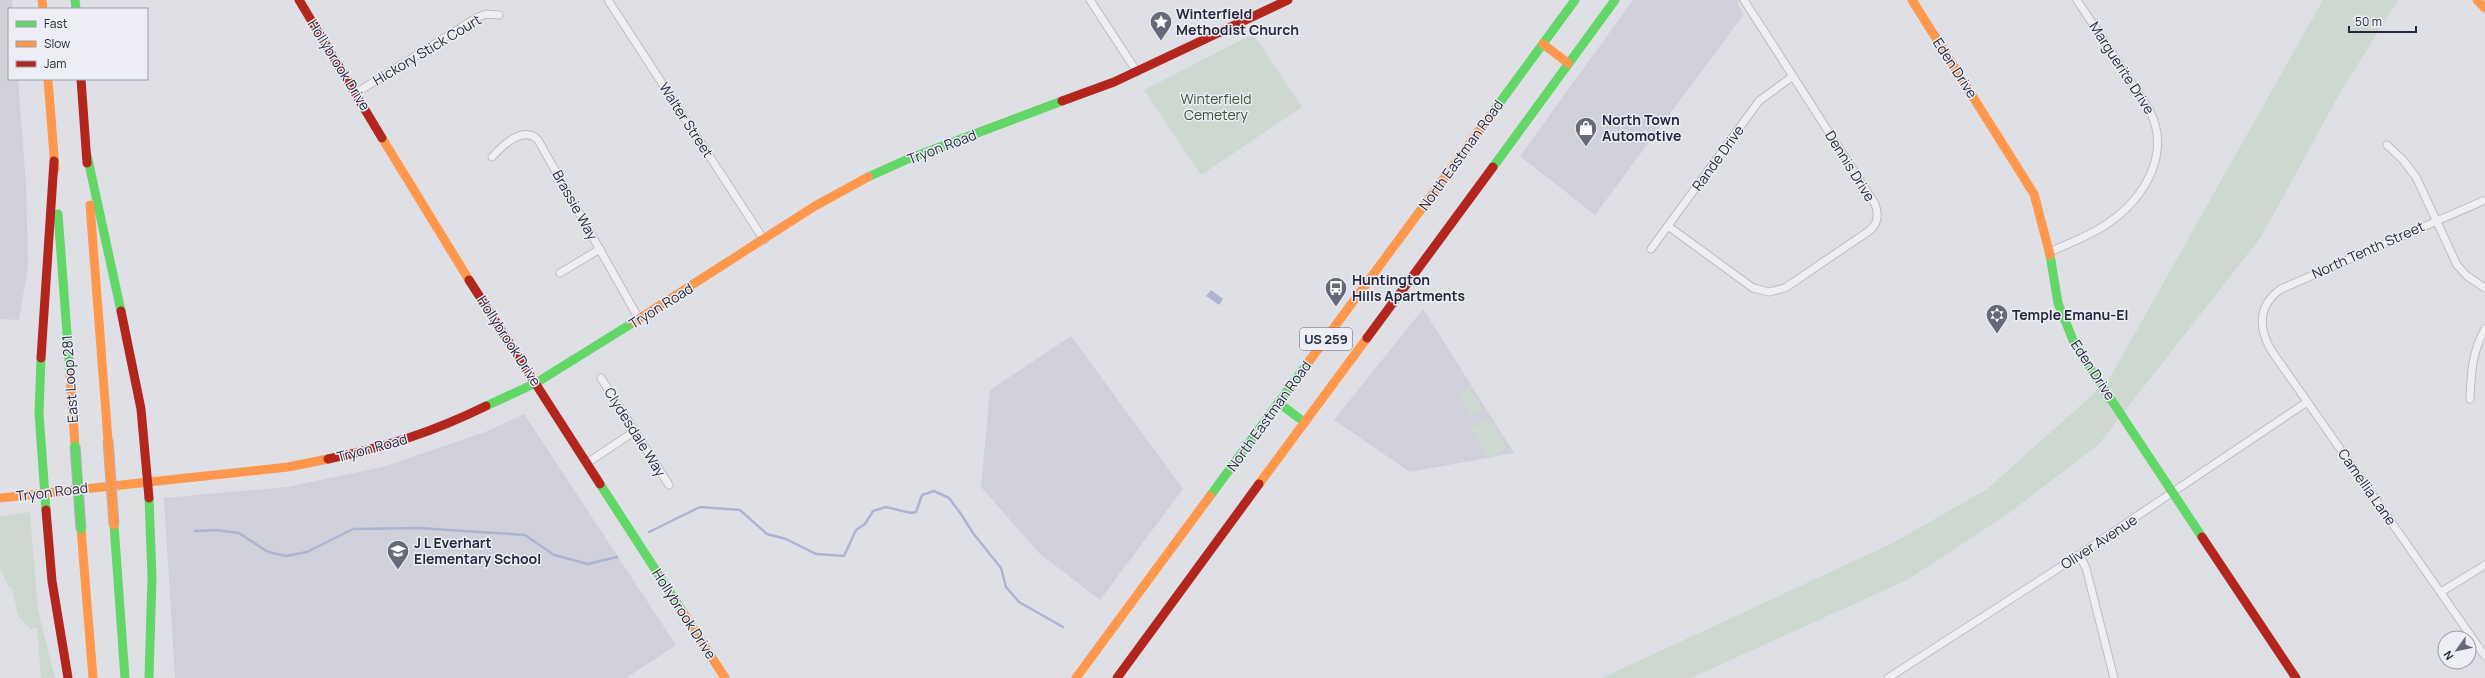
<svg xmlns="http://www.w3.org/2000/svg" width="2485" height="678" viewBox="0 0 2485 678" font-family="Manrope,sans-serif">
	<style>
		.built { fill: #cfd0d9 }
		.green { fill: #cdd8d0 }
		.water { fill: #adb3d0 }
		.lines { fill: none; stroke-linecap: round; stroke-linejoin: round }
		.stream { stroke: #adb3d0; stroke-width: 2.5 }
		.street-casing { stroke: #bcbdc1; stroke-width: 9 }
		.street { stroke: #efeff1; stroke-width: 7 }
		.fast { stroke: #63d668; stroke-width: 9 }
		.slow { stroke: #ff974d; stroke-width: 9 }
		.jam { stroke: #b3261e; stroke-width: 9 }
		.fast-bridge-casing { stroke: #b2b2b9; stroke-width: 11; stroke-linecap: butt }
		.slow-bridge-casing { stroke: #b2b2b9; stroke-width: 11; stroke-linecap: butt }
		.fast-bridge { stroke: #63d668; stroke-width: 9 }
		.slow-bridge { stroke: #ff974d; stroke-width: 9 }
		.labels { text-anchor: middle; stroke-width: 3; stroke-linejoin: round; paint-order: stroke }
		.shield { fill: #ecedf5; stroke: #626374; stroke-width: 1 }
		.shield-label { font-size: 13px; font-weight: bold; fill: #27283d }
		.poi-label { font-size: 14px; font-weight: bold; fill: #27283d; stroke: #ecedf5; text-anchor: start }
		.street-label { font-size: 14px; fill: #27283d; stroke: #ecedf5 }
		.park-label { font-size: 14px; fill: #345939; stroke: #ecedf5 }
	</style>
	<rect width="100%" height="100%" fill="#dfe0e5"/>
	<g class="built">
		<path d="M0,0H12L13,9H9V79H18L26,185L28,266L19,320L0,319Z"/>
		<path d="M1633,0H1742L1737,3L1744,14L1595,215L1520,156Z"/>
		<path d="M1423,309L1514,453L1410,472L1334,420Z"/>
		<path d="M1071,336L1183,489L1100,600L1039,553L981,487L990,390Z"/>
		<path d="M524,414L676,645L626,678H175L164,498L287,487L383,467L485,432Z"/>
	</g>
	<g class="green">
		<path d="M2323,0H2398L2340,93L2261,237L2099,444L2008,514L1907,580L1691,678H1602L1893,543L1987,489L2108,381Z"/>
		<path d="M1253,34L1302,107L1201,175L1144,90Z"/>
		<path d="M1469,387L1482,408L1471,416L1458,395Z"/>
		<path d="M1489,418L1507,447L1489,458L1471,429Z"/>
		<path d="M30,512L38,610L55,678H41L37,628L30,629L18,616L12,588L9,587L0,569V517Z"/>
	</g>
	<path class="water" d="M1211,290L1223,299L1219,305L1206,296Z"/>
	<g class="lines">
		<g class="stream">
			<path d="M195,531L216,530L239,533L268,552L286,556L307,552L353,529L419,528L525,535L554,555L588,564L617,557"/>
			<path d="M649,532L700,507L740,510L767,534L786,539L816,554L844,556L856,530L865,524L873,511L886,507L911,513L916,512L922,495L934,491L949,498L961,514L973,533L1001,568L1006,587L1019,602L1063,627"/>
		</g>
		<g class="street-casing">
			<g id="street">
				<path d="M608,0L764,240"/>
				<path d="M1090,0L1137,72"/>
				<path d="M356,93L476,18L486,14L499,15"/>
				<path d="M2387,145L2403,160L2416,177L2457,265L2467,276L2485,288"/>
				<path d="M492,157C503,145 523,125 538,140L639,319"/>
				<path d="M2485,200L2281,289C2258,305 2258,327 2271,350L2485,656"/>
				<path d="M1668,226L1753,288L1769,292L1785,288L1869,231C1878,224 1879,214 1875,204L1744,0"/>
				<path d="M1651,249L1759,101L1793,76"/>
				<path d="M2049,252C2068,244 2089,236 2107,224C2145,198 2172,153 2149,109L2077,0"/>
				<path d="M560,273L600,249"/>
				<path d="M601,378L669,485"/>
				<path d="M2470,399C2471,373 2472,352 2485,329"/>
				<path d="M587,463L635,431"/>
				<path d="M2079,555L2086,568L2114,678"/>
				<path d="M2441,592L2485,565"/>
				<path d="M1888,678L2079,555L2307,402"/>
			</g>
		</g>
		<use href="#street" class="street"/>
		<g class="fast">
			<path d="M75,0L76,9"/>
			<path d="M1490,116L1575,0"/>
			<path d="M87,155L121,311"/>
			<path d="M1493,167L1615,0"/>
			<path d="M868,177L908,159L1062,101"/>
			<path d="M58,214L70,373"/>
			<path d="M2050,255L2058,303L2075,345L2202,537"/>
			<path d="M41,358L39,413L46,510"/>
			<path d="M1279,403L1304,422"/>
			<path d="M486,406L536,383L634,322"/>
			<path d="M600,484L684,614"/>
			<path d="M1210,496L1310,360"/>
			<path d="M114,525L125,678"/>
			<path d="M149,678L152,577L149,498"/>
		</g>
		<g class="slow">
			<path d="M42,0L43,9"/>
			<path d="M1912,0L2034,194L2050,255"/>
			<path d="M2477,0L2485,8"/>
			<path d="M1543,44L1568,63"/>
			<path d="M48,79L55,169"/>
			<path d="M382,138L469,280"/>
			<path d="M90,205L108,440"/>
			<path d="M634,322L815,206L868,177"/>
			<path d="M1310,360L1490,116"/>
			<path d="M70,373L75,446"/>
			<path d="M1259,484L1367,338"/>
			<path d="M0,498L288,467L328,459"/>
			<path d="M81,529L93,678"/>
			<path d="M684,614L725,678"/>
			<path d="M1076,678L1210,496"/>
		</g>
		<g class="jam">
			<path d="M299,0L382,138"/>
			<path d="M81,79L87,163"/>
			<path d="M1062,101L1114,82L1288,0"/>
			<path d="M469,280L600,484"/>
			<path d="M121,311L141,409L149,498"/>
			<path d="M1367,338L1493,167"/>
			<path d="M41,358L54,161"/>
			<path d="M328,459C386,447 433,432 486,406"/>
			<path d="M46,510L52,581L68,678"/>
			<path d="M2202,537L2296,678"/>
			<path d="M1117,678L1259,484"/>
		</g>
		<g class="fast-bridge-casing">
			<path id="fast-bridge" d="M75,446L81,529"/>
		</g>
		<g class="slow-bridge-casing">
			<path id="slow-bridge" d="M108,440L114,525"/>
		</g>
		<use href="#fast-bridge" class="fast-bridge"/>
		<use href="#slow-bridge" class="slow-bridge"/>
	</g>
	<defs>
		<g id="sight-pin" transform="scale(1.15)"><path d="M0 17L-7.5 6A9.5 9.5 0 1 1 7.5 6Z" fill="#676878" stroke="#ecedf5"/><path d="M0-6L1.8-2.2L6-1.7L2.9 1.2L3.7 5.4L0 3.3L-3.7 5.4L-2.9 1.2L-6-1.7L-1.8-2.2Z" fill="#fff"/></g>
		<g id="shop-pin" transform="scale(1.15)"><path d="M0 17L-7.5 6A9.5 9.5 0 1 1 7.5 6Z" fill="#676878" stroke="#ecedf5"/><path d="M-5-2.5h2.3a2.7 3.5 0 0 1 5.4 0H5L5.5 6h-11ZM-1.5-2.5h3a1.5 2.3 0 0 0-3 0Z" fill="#fff"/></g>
		<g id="bus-pin" transform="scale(1.15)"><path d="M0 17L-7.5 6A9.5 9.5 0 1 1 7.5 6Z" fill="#676878" stroke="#ecedf5"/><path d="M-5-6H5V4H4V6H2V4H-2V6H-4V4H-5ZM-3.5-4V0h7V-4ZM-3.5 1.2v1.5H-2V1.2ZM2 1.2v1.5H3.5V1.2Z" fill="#fff"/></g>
		<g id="synagogue-pin" transform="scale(1.15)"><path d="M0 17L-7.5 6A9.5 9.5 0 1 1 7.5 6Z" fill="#676878" stroke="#ecedf5"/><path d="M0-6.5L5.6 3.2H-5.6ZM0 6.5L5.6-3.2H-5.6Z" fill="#fff"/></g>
		<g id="school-pin" transform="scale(1.15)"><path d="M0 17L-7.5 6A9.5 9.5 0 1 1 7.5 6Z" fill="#676878" stroke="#ecedf5"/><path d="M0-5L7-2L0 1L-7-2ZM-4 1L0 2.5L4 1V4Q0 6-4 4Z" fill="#fff"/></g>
	</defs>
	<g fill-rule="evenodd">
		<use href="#sight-pin" x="1161" y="22"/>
		<use href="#shop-pin" x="1586" y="128"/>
		<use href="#bus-pin" x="1336" y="288"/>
		<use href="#synagogue-pin" x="1997" y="315"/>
		<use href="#school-pin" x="398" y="551"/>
	</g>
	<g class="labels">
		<rect class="shield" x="1300" y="328" width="52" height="22" rx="3"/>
		<g class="shield-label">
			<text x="1326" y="344">US 259</text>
		</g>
		<g class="poi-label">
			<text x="1176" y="19">Winterfield<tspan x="1176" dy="16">Methodist Church</tspan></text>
			<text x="1602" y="125">North Town<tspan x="1602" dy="16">Automotive</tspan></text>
			<text x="1352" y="285">Huntington<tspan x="1352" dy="16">Hills Apartments</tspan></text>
			<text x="2012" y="320">Temple Emanu-El</text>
			<text x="414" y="548">J L Everhart<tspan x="414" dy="16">Elementary School</tspan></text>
		</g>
		<g class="street-label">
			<text transform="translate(427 50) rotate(-31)" y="5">Hickory Stick Court</text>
			<text transform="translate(339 65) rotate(58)" y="5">Hollybrook Drive</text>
			<text transform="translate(1955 68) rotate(57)" y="5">Eden Drive</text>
			<text transform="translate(2122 68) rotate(57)" y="5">Marguerite Drive</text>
			<text transform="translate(686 120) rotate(57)" y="5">Walter Street</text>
			<text transform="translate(942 147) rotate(-21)" y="5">Tryon Road</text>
			<text transform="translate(1461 155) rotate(-54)" y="5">North Eastman Road</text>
			<text transform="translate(1718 158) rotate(-54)" y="5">Rande Drive</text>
			<text transform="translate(1850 166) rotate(58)" y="5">Dennis Drive</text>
			<text transform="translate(575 205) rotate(61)" y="5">Brassie Way</text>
			<text transform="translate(2368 250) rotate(-24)" y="5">North Tenth Street</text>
			<text transform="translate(661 306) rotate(-32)" y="5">Tryon Road</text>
			<text transform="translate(509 341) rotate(57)" y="5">Hollybrook Drive</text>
			<text transform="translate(2093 370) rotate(57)" y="5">Eden Drive</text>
			<text transform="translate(70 379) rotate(-94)" y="5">East Loop 281</text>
			<text transform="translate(1269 416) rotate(-54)" y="5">North Eastman Road</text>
			<text transform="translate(635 432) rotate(58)" y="5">Clydesdale Way</text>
			<text transform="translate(372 448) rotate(-15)" y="5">Tryon Road</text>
			<text transform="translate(2367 487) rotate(55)" y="5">Camellia Lane</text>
			<text transform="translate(52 492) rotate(-7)" y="5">Tryon Road</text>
			<text transform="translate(2099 542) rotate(-33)" y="5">Oliver Avenue</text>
			<text transform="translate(684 614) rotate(57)" y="5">Hollybrook Drive</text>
		</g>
		<g class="park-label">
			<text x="1216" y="104">Winterfield<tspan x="1216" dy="16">Cemetery</tspan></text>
		</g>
	</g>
	<rect x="8" y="8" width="140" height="72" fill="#ecedf5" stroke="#9d9eab"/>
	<rect x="16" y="21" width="20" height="6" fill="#63d668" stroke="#9d9eab"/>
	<text x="44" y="28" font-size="12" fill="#27283d">Fast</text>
	<rect x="16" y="41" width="20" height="6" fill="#ff974d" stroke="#9d9eab"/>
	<text x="44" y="48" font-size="12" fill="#27283d">Slow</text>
	<rect x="16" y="61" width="20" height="6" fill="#b3261e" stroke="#9d9eab"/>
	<text x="44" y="68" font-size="12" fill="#27283d">Jam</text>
	<g transform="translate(2457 650) rotate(237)"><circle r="19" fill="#ecedf5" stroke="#9d9eab"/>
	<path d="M0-3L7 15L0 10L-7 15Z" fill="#676878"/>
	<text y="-6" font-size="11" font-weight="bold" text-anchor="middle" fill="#27283d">N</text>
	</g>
	<path d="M2349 26v6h67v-6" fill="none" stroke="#27283d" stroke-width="2"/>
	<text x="2355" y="26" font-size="12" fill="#27283d" stroke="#ecedf5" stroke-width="3" paint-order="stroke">50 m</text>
</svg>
